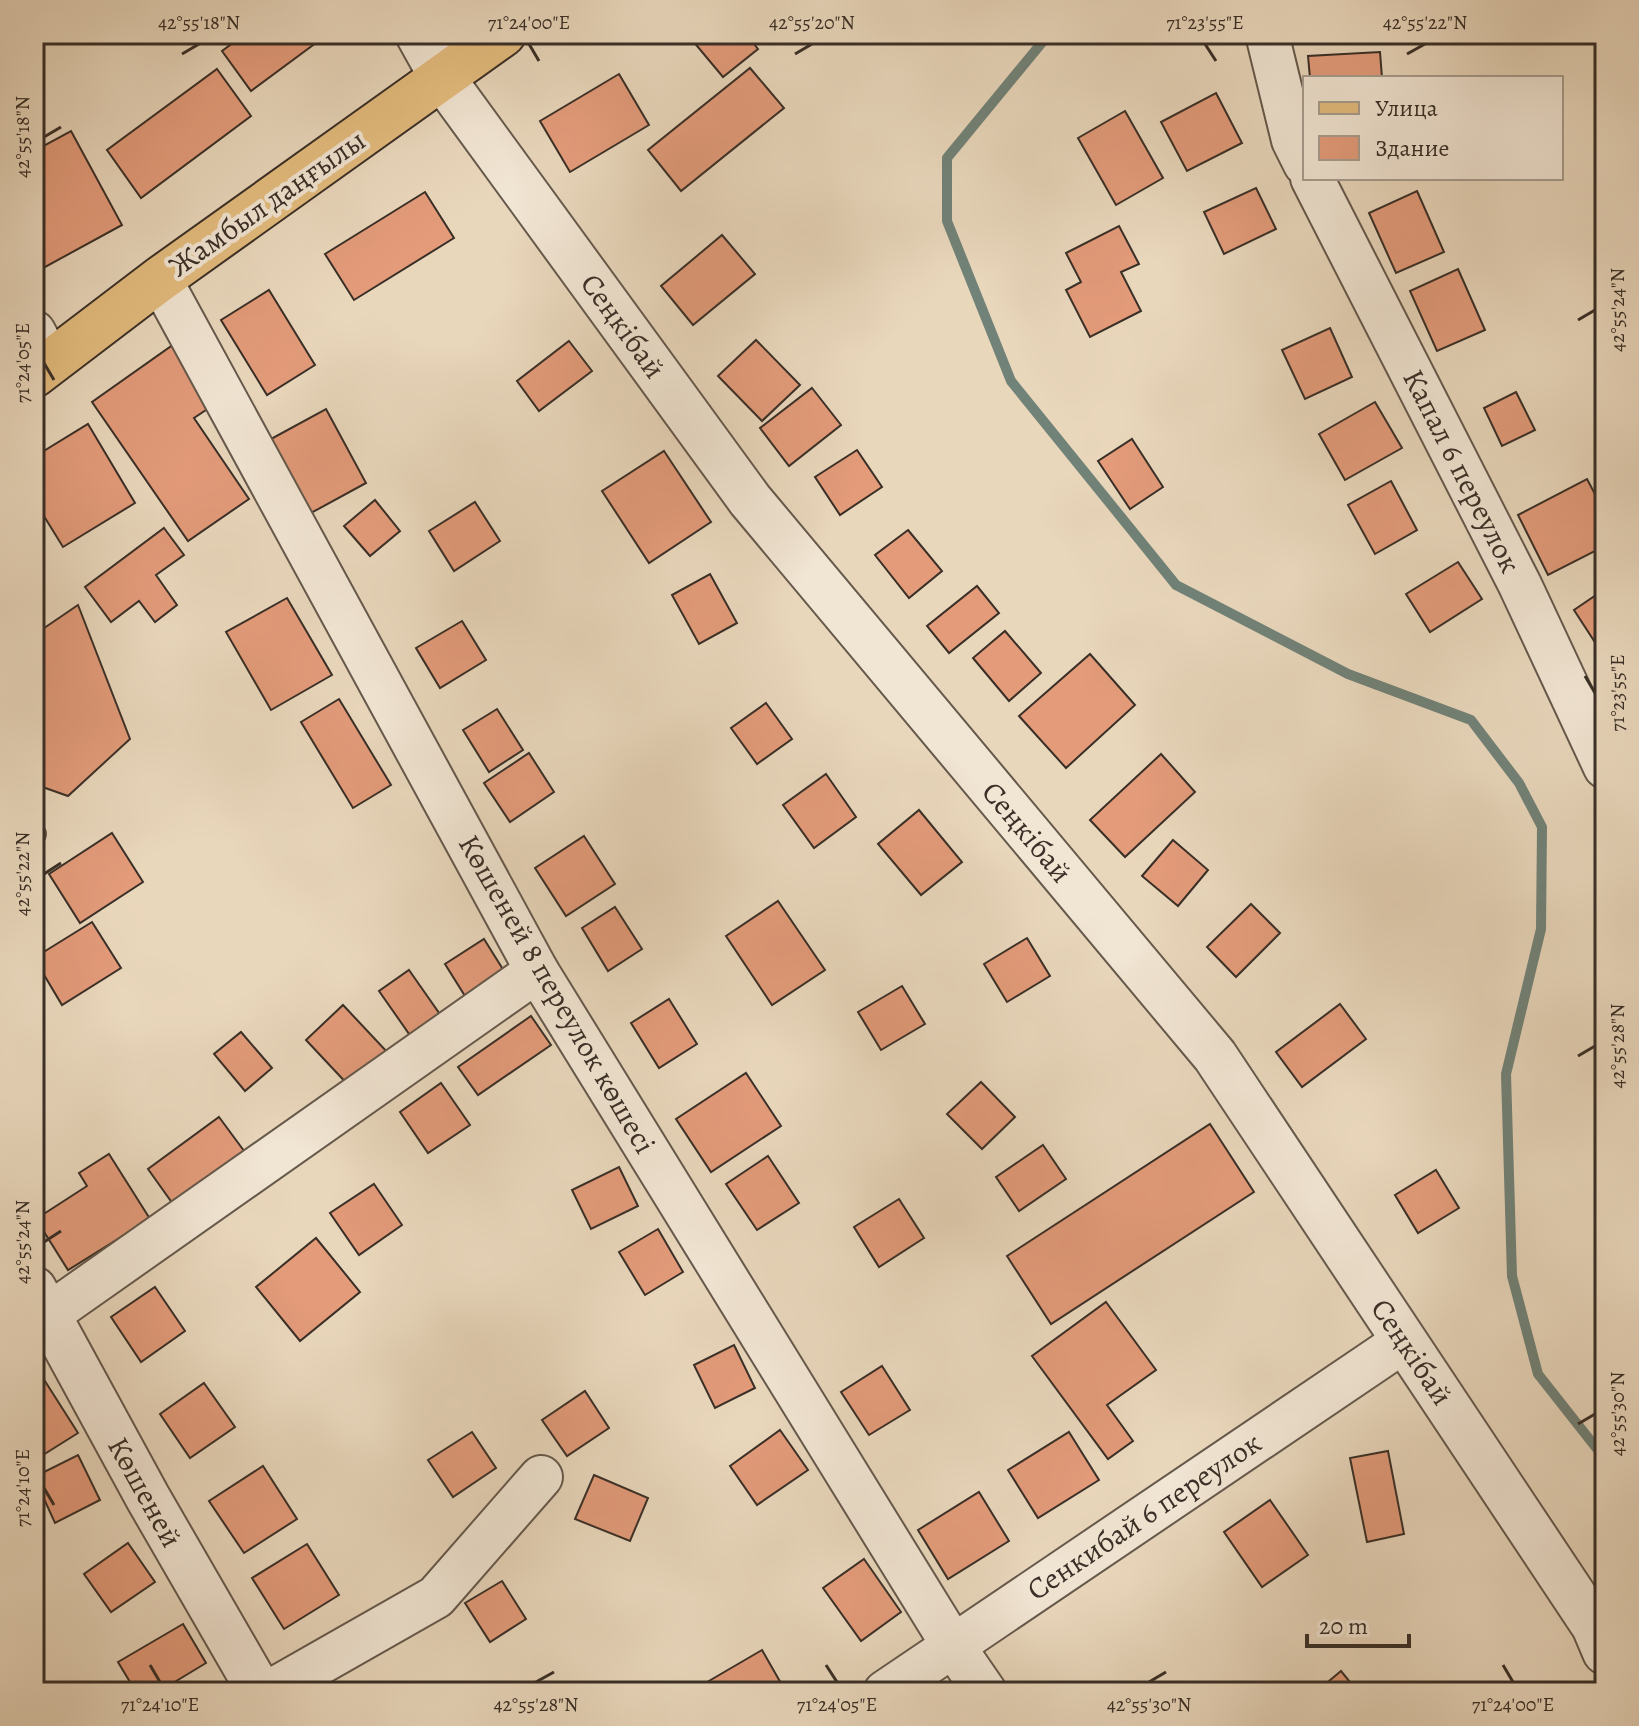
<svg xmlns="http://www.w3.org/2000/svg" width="1639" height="1726" viewBox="0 0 1639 1726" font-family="Alegreya,serif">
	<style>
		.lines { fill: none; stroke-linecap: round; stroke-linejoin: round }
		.stream { stroke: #718278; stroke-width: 10 }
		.building { fill: #e39b7a; stroke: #392f27; stroke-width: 2 }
		.service-casing { stroke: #65594c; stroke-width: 24 }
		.minor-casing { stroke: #65594c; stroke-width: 46 }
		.tertiary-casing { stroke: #65594c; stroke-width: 48 }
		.primary-casing { stroke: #392f27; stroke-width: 48 }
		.service { stroke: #f1e5d3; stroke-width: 20 }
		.minor { stroke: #f1e5d3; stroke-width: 42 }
		.tertiary { stroke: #f1e5d3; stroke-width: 44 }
		.primary { stroke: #e4bc7e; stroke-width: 44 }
		.ticks { fill: none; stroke: #392f27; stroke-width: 3 }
		.labels { text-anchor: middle; stroke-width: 8; stroke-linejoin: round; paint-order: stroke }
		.street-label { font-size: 30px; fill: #392f27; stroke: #f1e5d3 }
		.neatline { fill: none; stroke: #392f27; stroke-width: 3 }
		.ticks-label { font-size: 20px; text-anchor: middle; fill: #392f27 }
	</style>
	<rect width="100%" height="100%" fill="#e9d7bc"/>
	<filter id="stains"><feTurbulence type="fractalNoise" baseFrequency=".0025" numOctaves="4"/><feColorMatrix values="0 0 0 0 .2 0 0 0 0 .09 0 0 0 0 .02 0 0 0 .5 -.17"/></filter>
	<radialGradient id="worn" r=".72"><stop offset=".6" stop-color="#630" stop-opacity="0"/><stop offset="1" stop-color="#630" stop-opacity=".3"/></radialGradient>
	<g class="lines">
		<path class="stream" d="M1049,34L947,158V221L1011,381L1176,585L1348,674L1471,720L1519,783L1542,827L1541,929L1506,1074L1512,1276L1538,1374L1605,1459"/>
	</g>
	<g class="building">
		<path d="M245,34H328L251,91L222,51Z"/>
		<path d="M687,34H746L758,49L723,77Z"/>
		<path d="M1380,52L1382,78H1310L1308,56Z"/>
		<path d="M750,68L784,108L681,191L648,150Z"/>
		<path d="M217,69L251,116L141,198L107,150Z"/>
		<path d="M619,74L649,125L570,172L540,121Z"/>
		<path d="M1216,93L1242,143L1187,171L1161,122Z"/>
		<path d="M1125,111L1163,178L1116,205L1078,138Z"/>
		<path d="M71,131L122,225L34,273V151Z"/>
		<path d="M1256,188L1276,229L1224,254L1204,212Z"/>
		<path d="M1417,191L1444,252L1396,273L1369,213Z"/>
		<path d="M425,192L454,238L354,300L325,254Z"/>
		<path d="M1119,226L1139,264L1121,272L1141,311L1090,337L1066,290L1081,282L1066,253Z"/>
		<path d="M722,235L755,274L693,325L661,286Z"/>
		<path d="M1458,269L1485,330L1437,351L1410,291Z"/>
		<path d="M269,290L315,365L267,395L221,320Z"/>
		<path d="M1330,328L1352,377L1305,399L1282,350Z"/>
		<path d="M756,340L800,385L762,421L718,376Z"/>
		<path d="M569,341L592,371L539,411L517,381Z"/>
		<path d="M177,342L218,402L194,418L249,499L188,541L92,402Z"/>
		<path d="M812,388L841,425L789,466L760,428Z"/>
		<path d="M1516,392L1535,430L1502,446L1484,408Z"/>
		<path d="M1375,402L1402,448L1345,480L1319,434Z"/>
		<path d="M326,409L366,483L311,513L271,439Z"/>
		<path d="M88,424L135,503L63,547L34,500V457Z"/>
		<path d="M1132,439L1163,487L1130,509L1098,461Z"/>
		<path d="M857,450L882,487L840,515L815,477Z"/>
		<path d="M664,451L711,522L649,563L602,491Z"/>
		<path d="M1587,479L1605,513V546L1548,575L1518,515Z"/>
		<path d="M1391,481L1417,530L1375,554L1348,505Z"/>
		<path d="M375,500L400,531L370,556L344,526Z"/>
		<path d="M475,502L500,541L454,571L429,531Z"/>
		<path d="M164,528L184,555L156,575L177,605L155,622L139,601L111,622L85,587Z"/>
		<path d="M908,530L942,571L909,598L875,555Z"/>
		<path d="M1458,562L1482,599L1430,632L1406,594Z"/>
		<path d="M710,574L737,623L699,644L672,595Z"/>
		<path d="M977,586L999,613L949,653L927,626Z"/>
		<path d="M1605,589V646L1600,650L1574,610Z"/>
		<path d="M287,598L332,675L271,710L226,632Z"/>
		<path d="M78,605L130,739L68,796L34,784V635Z"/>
		<path d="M462,621L486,660L440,688L416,648Z"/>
		<path d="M1005,631L1041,673L1009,701L973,658Z"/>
		<path d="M1090,654L1135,705L1066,768L1019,716Z"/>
		<path d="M339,699L391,785L353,808L301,722Z"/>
		<path d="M766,703L792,739L757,764L731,728Z"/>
		<path d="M497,709L523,750L489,772L463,730Z"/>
		<path d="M529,753L554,792L510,822L484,783Z"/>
		<path d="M1161,754L1195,792L1125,857L1090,820Z"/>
		<path d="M826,774L856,817L814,848L783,805Z"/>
		<path d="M919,810L962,862L921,895L878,844Z"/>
		<path d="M112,833L143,882L80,923L49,874Z"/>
		<path d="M584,836L615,884L566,916L535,868Z"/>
		<path d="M1173,840L1208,870L1178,906L1142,876Z"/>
		<path d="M778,901L825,970L772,1005L726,936Z"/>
		<path d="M1251,904L1280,933L1236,977L1207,947Z"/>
		<path d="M615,907L642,949L608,971L582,928Z"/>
		<path d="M92,922L121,968L62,1005L34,958Z"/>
		<path d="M1027,938L1050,976L1007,1002L984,964Z"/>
		<path d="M484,939L504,971L465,996L445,964Z"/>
		<path d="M409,970L444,1020L414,1041L379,991Z"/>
		<path d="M902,986L925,1024L881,1050L858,1012Z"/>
		<path d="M669,999L697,1044L659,1068L631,1023Z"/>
		<path d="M1340,1004L1366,1039L1302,1087L1276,1052Z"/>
		<path d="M343,1005L389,1054L352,1089L306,1040Z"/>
		<path d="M531,1016L551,1045L478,1095L458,1067Z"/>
		<path d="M241,1032L272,1068L245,1091L214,1054Z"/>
		<path d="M746,1073L781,1126L711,1172L676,1119Z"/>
		<path d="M981,1082L1015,1117L982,1149L947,1114Z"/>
		<path d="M441,1083L470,1125L428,1153L400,1112Z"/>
		<path d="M219,1117L250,1159L178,1211L148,1169Z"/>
		<path d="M1210,1124L1254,1192L1051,1324L1007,1256Z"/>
		<path d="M1043,1145L1066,1179L1019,1211L996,1177Z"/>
		<path d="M109,1154L150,1219L68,1270L36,1219L87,1186L79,1173Z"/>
		<path d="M768,1156L799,1203L757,1230L726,1184Z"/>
		<path d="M619,1167L638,1206L591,1229L572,1190Z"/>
		<path d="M1436,1170L1459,1208L1418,1233L1395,1195Z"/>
		<path d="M374,1184L402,1225L359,1255L330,1213Z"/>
		<path d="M899,1199L924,1238L879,1267L854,1227Z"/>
		<path d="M658,1229L683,1272L645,1295L619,1252Z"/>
		<path d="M316,1238L360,1292L300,1341L256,1287Z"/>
		<path d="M155,1287L185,1331L141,1362L111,1317Z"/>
		<path d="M1106,1302L1156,1370L1107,1405L1133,1441L1108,1459L1032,1356Z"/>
		<path d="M734,1345L755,1388L715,1408L694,1365Z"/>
		<path d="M882,1366L910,1410L869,1435L841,1392Z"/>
		<path d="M36,1367L78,1433L35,1460L34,1368Z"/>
		<path d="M204,1383L235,1427L190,1458L160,1414Z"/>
		<path d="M585,1391L609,1428L567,1456L542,1420Z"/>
		<path d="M780,1430L808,1470L757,1505L730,1466Z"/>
		<path d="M472,1432L496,1468L453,1497L428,1460Z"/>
		<path d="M1069,1432L1099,1480L1038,1518L1008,1470Z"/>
		<path d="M1388,1451L1404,1534L1367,1542L1350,1458Z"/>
		<path d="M78,1455L100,1500L55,1523L34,1477Z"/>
		<path d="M263,1466L297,1519L244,1553L209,1501Z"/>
		<path d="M594,1475L648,1498L630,1541L575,1519Z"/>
		<path d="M979,1492L1009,1541L948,1579L918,1530Z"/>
		<path d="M1270,1500L1308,1555L1262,1587L1224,1532Z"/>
		<path d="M128,1543L155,1582L111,1612L84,1574Z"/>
		<path d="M307,1544L339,1595L284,1629L252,1578Z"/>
		<path d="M864,1559L901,1612L861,1641L823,1588Z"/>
		<path d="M502,1581L526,1619L490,1642L465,1603Z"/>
		<path d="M183,1624L206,1663L158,1692H136L118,1662Z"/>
		<path d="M762,1650L786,1692H706L702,1685Z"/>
		<path d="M1341,1671L1358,1692H1316Z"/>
	</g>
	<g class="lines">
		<g class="service-casing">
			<path id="service" d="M34,835L35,834"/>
		</g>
		<g class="minor-casing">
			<g id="minor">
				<path d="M1267,34L1293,140L1305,164"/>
				<path d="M1312,178L1520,585L1605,767"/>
				<path d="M160,279L537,971L952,1644L985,1692"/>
				<path d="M34,332L50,362"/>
				<path d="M48,1315L537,971"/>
				<path d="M269,1692L436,1597L541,1477"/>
				<path d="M885,1692L1404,1341"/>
			</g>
		</g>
		<g class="tertiary-casing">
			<g id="tertiary">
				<path d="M418,34L443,79L750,500L1215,1056L1594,1626L1605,1652"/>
				<path d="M34,1289L148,1498L260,1692"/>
			</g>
		</g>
		<g class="primary-casing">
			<path id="primary" d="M34,375L160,279L503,34"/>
		</g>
		<use href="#service" class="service"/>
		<use href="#minor" class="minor"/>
		<use href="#tertiary" class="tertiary"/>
		<use href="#primary" class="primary"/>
	</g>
	<path class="ticks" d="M529,44L539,61M1205,44L1216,61M182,54L199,44M795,54L812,44M1407,54L1425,44M44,137L61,127M1578,320L1595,310M44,363L54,380M1585,676L1595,693M44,874L61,863M1578,1056L1595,1046M44,1242L61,1231M1578,1424L1595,1414M44,1488L54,1505M150,1665L160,1682M826,1665L837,1682M1503,1665L1513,1682M536,1682L554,1672M1149,1682L1166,1672"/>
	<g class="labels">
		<g class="street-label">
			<text transform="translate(267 203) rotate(-35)" y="10">Жамбыл даңғылы</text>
			<text transform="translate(623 326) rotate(54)" y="10">Сеңкібай</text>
			<text transform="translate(1462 471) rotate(63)" y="10">Капал 6 переулок</text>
			<text transform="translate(1027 832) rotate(50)" y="10">Сеңкібай</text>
			<text transform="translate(557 994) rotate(60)" y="10">Көшеней 8 переулок көшесі</text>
			<text transform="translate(1412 1352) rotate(56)" y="10">Сеңкібай</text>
			<text transform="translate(145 1492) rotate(61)" y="10">Көшеней</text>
			<text transform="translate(1144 1516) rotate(-34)" y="10">Сенкибай 6 переулок</text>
		</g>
	</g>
	<rect width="1639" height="1726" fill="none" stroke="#e9d7bc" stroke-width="88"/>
	<rect x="1303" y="76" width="260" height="104" fill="#f1e5d3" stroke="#a79c8e" stroke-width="2"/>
	<rect x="1319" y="102" width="40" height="12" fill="#e4bc7e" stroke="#a79c8e" stroke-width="2"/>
	<text x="1375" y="116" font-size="24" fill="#392f27">Улица</text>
	<rect x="1319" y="136" width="40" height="24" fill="#e39b7a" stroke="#a79c8e" stroke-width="2"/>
	<text x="1375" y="156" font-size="24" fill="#392f27">Здание</text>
	<path d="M1307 1634v12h102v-12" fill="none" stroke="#392f27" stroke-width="4"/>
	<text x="1319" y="1634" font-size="24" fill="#392f27" stroke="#f1e5d3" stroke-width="6" paint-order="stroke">20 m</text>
	<rect x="44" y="44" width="1551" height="1638" class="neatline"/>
	<g class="ticks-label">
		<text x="199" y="29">42°55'18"N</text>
		<text x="529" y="29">71°24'00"E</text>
		<text x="812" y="29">42°55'20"N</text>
		<text x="1205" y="29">71°23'55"E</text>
		<text x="1425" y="29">42°55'22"N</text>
		<text transform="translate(22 137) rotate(-90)" y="7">42°55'18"N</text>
		<text transform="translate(1617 310) rotate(-90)" y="7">42°55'24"N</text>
		<text transform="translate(22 363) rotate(-90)" y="7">71°24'05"E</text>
		<text transform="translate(1617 693) rotate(-90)" y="7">71°23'55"E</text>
		<text transform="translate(22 874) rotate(-90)" y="7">42°55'22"N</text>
		<text transform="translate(1617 1046) rotate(-90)" y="7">42°55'28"N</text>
		<text transform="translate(22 1242) rotate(-90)" y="7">42°55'24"N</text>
		<text transform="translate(1617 1414) rotate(-90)" y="7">42°55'30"N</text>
		<text transform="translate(22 1488) rotate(-90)" y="7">71°24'10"E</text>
		<text x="160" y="1711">71°24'10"E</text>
		<text x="536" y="1711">42°55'28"N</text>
		<text x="837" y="1711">71°24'05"E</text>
		<text x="1149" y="1711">42°55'30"N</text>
		<text x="1513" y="1711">71°24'00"E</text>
	</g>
	<rect width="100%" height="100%" filter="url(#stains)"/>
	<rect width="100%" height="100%" fill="url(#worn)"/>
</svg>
